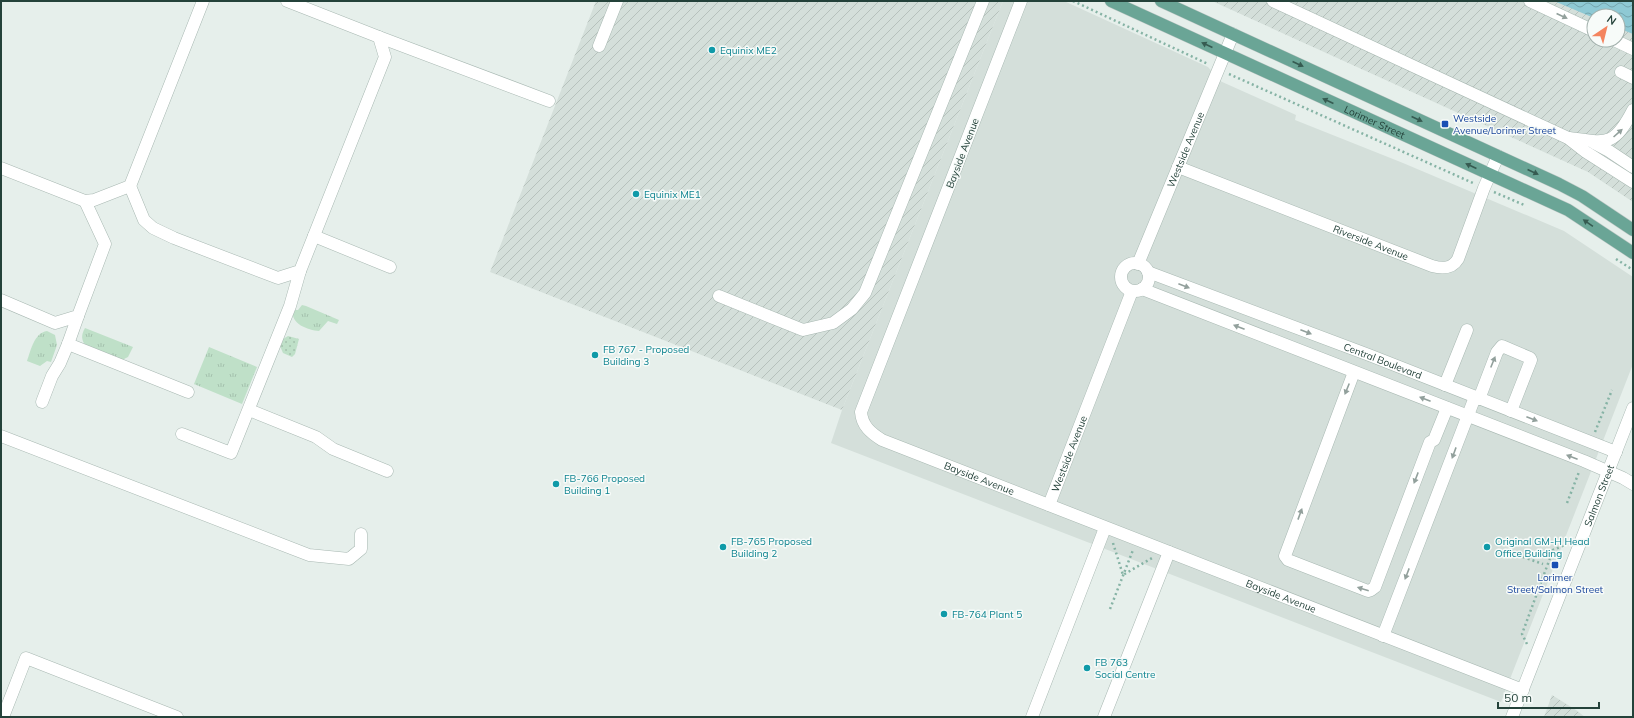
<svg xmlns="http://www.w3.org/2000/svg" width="1634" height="718" viewBox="0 0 1634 718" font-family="Mulish,sans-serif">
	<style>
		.built { fill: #d4dfda }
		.industrial { fill: url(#industrial-furrows) }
		.grass { fill: url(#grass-tufts) }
		.garden { fill: url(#garden-dots) }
		.water { fill: url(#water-waves) }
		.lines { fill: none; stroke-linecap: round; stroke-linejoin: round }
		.minor-casing { stroke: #a8b8b2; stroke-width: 13 }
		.major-casing { stroke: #c2cac8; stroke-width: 13 }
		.path { stroke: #86b3a5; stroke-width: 2.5; stroke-dasharray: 2 3; stroke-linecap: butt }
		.minor { stroke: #fff; stroke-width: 12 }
		.major { stroke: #6aa596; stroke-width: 12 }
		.oneway { fill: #92a09c }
		.oneway2 { fill: #365b51 }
		.culture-dot { fill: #0f9aa8; stroke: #f7fbf9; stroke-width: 1.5 }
		.transit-dot { fill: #1a4fb4; stroke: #f7fbf9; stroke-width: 1.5 }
		.labels { text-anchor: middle; stroke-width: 3; stroke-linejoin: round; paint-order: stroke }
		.culture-label { font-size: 10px; fill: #0d838f; stroke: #f7fbf9; text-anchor: start }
		.transit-label { font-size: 10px; fill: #164399; stroke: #f7fbf9; text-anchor: start }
		.street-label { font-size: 10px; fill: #24423a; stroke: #f7fbf9 }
	</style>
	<defs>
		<pattern id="industrial-furrows" width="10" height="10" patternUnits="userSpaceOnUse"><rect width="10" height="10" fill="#d4dfda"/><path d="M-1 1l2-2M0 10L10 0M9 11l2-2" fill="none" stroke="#b6c1bc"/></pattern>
		<pattern id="grass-tufts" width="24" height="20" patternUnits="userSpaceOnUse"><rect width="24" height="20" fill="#bfe0c8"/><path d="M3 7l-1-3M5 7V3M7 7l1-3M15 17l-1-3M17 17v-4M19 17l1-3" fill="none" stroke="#a4c1ad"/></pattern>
		<pattern id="garden-dots" width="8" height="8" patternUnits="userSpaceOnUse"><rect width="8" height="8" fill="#bfe0c8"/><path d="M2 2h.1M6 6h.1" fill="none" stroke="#a4c1ad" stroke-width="1.8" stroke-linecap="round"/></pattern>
		<pattern id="water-waves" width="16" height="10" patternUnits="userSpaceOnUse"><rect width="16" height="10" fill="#8ec9d4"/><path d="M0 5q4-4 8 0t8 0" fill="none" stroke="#74a5ad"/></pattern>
	</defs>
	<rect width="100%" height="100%" fill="#e6efeb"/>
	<path class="built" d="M1003,1H1064L1208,67L1220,81L1296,115L1295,120L1403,163L1564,231L1633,277V364L1501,702L831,443L842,410Z"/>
	<g class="industrial">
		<path d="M596,1H1003L842,410L490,272Z"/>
		<path d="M1212,1H1562L1594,16V40H1618V27L1633,33V202L1588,172Z"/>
		<path d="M1552,695L1576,710L1585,717H1544Z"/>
	</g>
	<g class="grass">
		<path d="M302,305L306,306L339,320L337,324L328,321L319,331C308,330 290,324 293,310H298Z"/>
		<path d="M85,328L133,347L128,357L122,360L86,346C81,340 81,335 85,328Z"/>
		<path d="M47,331L55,335L57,345L51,362L47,361L40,366L27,361C31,350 34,333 47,331Z"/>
		<path d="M209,347L257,367L242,404L194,384Z"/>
	</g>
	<path class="garden" d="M288,336L299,339L295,354L292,357L283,353L280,346L283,339Z"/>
	<path class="water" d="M1554,1H1633V34L1618,28V16H1594V18Z"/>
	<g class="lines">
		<g class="minor-casing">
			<g id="minor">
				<path id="s1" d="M1021,1L861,412C862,426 871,433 882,440L1523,690"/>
				<path d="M1273,1L1568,138L1586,152L1633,182"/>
				<path d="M1530,1L1594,31"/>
				<path d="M379,37L549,101"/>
				<path d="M1614,40L1633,49"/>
				<path d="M599,46L617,1"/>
				<path d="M1621,72L1633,78"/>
				<path d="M1569,138C1607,143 1614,147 1633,110"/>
				<path d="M1594,143L1609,151L1633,167"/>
				<path id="s2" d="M1178,167L1432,266C1443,269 1452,269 1458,259L1484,188L1498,156"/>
				<path d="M1,168L85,201L94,200L130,186L203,1"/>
				<path d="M130,186L144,220L153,228L174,238L278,278L300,271L385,57L379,37L287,1"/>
				<path d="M314,236L390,267"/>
				<circle cx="1135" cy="277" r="14"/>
				<path id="s3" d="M1138,264L1233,34"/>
				<path id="s4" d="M1148,272L1369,355L1616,452"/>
				<path d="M1142,289L1584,461L1623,478L1633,484"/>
				<path d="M719,296L803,330L833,323L852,309L865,293L983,1"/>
				<path d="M1,300L55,323L78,316L105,244L85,201"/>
				<path d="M78,316L68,344L188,392"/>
				<path d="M1354,372L1285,556L1288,560L1368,591L1371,590L1375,587L1430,442L1434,440L1447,408"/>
				<path d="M1445,385L1467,330"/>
				<path d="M1479,399L1497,352L1502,346L1530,358L1531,360L1511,411"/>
				<path d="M42,402L52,376L60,363L68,344"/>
				<path d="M249,410L316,437L333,449L387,471"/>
				<path d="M182,434L231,453L290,306L300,271"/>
				<path d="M1,436L309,555L349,559L361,549V534"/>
				<path id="s5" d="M1049,505L1132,291"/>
				<path d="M1383,636L1475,397"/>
				<path d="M3,717L26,658L177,717"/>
				<path d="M1032,717L1105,528"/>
				<path d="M1104,717L1169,552"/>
				<path id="s6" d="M1512,717L1633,408"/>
			</g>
		</g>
		<g class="major-casing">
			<g id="major">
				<path id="s7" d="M1111,1L1568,210L1633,253"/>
				<path d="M1161,1L1559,184L1582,196L1633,230"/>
			</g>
		</g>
		<g class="path">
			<path d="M1073,1L1208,64"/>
			<path d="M1229,74L1473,183"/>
			<path d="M1494,192L1524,205"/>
			<path d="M1616,259L1633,270"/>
			<path d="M1595,432L1612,390"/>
			<path d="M1567,503L1579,472"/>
			<path d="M1113,543L1123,575L1152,558"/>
			<path d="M1523,557L1543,564"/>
			<path d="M1110,609L1133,550"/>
			<path d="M1527,644L1522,634L1553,550L1567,544"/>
		</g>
		<use href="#minor" class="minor"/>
		<use href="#major" class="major"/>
	</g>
	<defs><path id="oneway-solid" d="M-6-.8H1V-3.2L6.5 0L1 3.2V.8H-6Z"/></defs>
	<g class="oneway">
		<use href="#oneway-solid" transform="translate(1562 16) rotate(25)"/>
		<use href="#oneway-solid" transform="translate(1618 133) rotate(-42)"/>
		<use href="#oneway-solid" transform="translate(1184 286) rotate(21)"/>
		<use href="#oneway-solid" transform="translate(1239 327) rotate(-159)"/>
		<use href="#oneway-solid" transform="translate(1306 332) rotate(21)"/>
		<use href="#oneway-solid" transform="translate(1493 362) rotate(-68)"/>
		<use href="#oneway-solid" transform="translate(1347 389) rotate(112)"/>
		<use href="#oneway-solid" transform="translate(1425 399) rotate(-159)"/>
		<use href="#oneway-solid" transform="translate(1532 419) rotate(21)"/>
		<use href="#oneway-solid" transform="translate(1454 453) rotate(110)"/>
		<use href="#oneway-solid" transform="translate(1572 457) rotate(-159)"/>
		<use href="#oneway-solid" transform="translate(1416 478) rotate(111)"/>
		<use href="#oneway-solid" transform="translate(1300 514) rotate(-70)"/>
		<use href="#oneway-solid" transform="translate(1407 574) rotate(111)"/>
		<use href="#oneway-solid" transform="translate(1363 589) rotate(-163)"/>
	</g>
	<g class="oneway2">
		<use href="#oneway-solid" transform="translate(1207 45) rotate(-155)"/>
		<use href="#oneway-solid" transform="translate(1298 64) rotate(25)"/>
		<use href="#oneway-solid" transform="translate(1328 101) rotate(-155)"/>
		<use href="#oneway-solid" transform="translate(1417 119) rotate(25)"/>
		<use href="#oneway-solid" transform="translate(1471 166) rotate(-155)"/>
		<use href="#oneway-solid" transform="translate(1533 172) rotate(25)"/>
		<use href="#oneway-solid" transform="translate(1588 223) rotate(-145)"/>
	</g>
	<g class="culture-dot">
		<circle cx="712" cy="50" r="4"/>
		<circle cx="636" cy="194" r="4"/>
		<circle cx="595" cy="355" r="4"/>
		<circle cx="556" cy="484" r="4"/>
		<circle cx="723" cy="547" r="4"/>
		<circle cx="1487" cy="547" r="4"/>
		<circle cx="944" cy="614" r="4"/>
		<circle cx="1087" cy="668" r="4"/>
	</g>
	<g class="transit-dot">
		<rect x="1441" y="120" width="8" height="8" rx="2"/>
		<rect x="1551" y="561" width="8" height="8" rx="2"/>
	</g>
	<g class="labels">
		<g class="culture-label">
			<text x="720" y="54">Equinix ME2</text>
			<text x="644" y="198">Equinix ME1</text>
			<text x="603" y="353">FB 767 - Proposed<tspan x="603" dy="12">Building 3</tspan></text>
			<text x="564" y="482">FB-766 Proposed<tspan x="564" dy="12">Building 1</tspan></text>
			<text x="731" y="545">FB-765 Proposed<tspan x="731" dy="12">Building 2</tspan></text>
			<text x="1495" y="545">Original GM-H Head<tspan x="1495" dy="12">Office Building</tspan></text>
			<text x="952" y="618">FB-764 Plant 5</text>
			<text x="1095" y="666">FB 763<tspan x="1095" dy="12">Social Centre</tspan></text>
		</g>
		<g class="transit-label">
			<text x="1453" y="122">Westside<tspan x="1453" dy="12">Avenue/Lorimer Street</tspan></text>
			<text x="1555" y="581" text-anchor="middle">Lorimer<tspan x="1555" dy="12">Street/Salmon Street</tspan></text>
		</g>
		<g class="street-label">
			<text dy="4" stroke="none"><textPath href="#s7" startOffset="290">Lorimer Street</textPath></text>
			<text dy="4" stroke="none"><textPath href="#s3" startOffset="124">Westside Avenue</textPath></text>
			<text transform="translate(962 153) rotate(-69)" y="4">Bayside Avenue</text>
			<text dy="4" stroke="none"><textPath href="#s2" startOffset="207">Riverside Avenue</textPath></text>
			<text dy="4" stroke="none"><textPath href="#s4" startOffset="251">Central Boulevard</textPath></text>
			<text dy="4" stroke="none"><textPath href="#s5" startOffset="55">Westside Avenue</textPath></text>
			<text dy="4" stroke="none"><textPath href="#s1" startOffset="582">Bayside Avenue</textPath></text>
			<text dy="4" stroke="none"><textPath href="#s6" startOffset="238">Salmon Street</textPath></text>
			<text dy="4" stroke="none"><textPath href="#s1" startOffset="906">Bayside Avenue</textPath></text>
		</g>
	</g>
	<rect width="1634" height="718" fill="none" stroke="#24423a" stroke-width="4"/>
	<g transform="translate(1606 28) rotate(35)"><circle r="19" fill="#f7fbf9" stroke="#a3b1ad"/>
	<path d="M0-3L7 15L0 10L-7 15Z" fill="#f4845f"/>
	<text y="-6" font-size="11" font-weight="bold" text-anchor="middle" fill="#24423a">N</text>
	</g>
	<path d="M1498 702v6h101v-6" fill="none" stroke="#24423a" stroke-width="2"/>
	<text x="1504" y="702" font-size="12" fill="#24423a" stroke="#f7fbf9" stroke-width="3" paint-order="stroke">50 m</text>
</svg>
